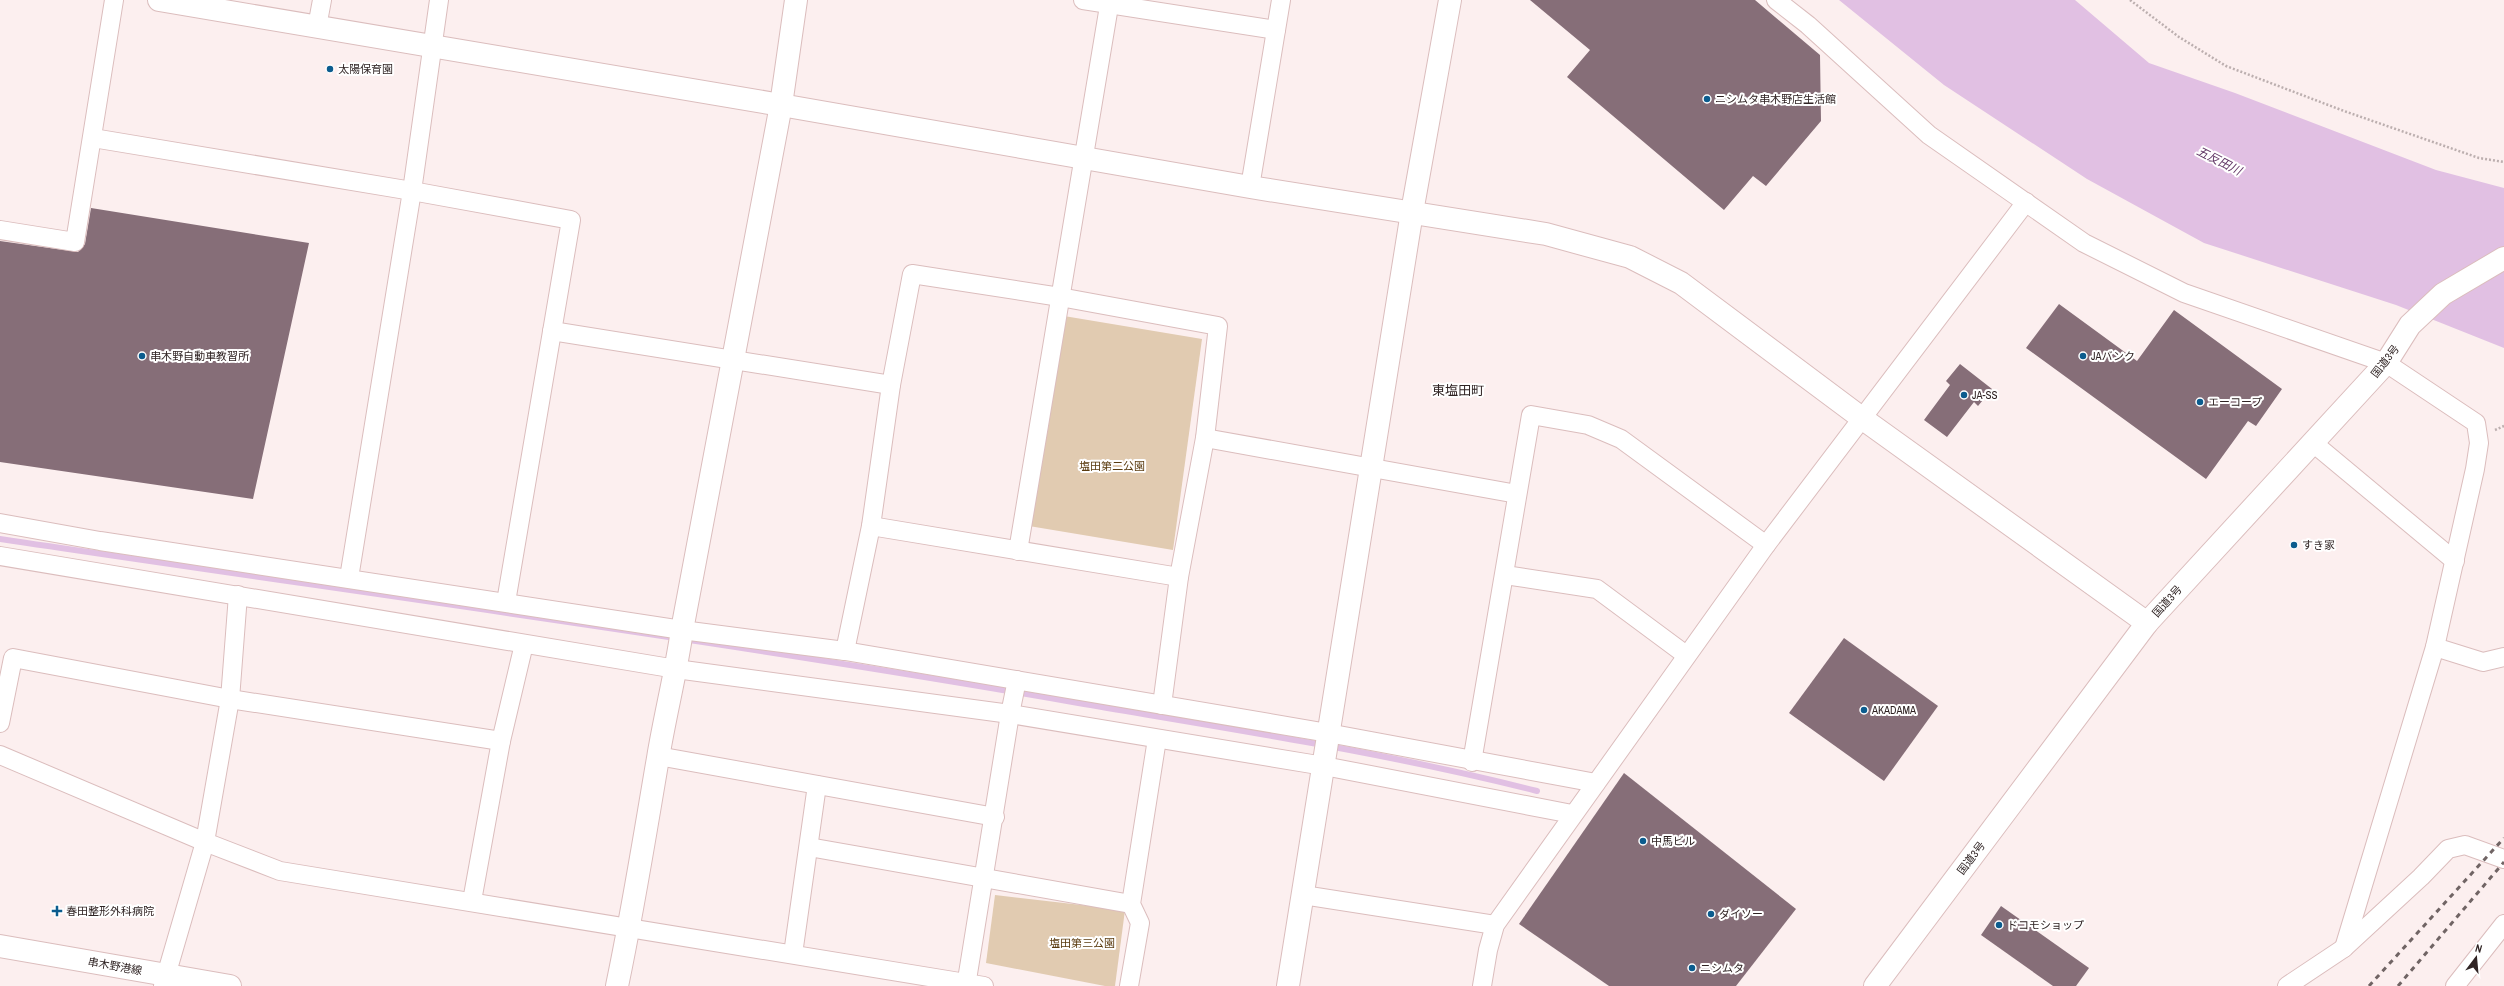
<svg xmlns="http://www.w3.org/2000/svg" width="2504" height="986" viewBox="0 0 2504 986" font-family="'Archivo Narrow','Noto Sans JP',sans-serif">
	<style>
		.green { fill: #e1cbb1 }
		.water { fill: #e1c0e3 }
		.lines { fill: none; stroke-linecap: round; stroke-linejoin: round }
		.stream { stroke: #e1c0e3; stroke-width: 6 }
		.building { fill: #866e78 }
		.minor-casing { stroke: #dbbdbd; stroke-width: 20 }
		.tertiary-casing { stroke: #dbbdbd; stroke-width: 24 }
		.primary-casing { stroke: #dbbdbd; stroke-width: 24 }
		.trunk-casing { stroke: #dbbdbd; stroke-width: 24 }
		.path { stroke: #bcafaf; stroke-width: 2.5; stroke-dasharray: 2 2; stroke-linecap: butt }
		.minor { stroke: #fff; stroke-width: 18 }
		.tertiary { stroke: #fff; stroke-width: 22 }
		.primary { stroke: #fff; stroke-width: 22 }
		.trunk { stroke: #fff; stroke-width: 22 }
		.rail { stroke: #706464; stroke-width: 3; stroke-dasharray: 5 5; stroke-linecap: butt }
		.poi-dot { fill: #0b5c8e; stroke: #fff; stroke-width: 1.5 }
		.labels { text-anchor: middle; stroke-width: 4; stroke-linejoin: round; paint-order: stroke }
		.poi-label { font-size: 11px; fill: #2f2323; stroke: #fff; text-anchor: start }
		.street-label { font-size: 11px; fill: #2f2323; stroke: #fff }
		.park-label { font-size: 11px; fill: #5a3b0f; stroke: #fff }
		.water-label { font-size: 12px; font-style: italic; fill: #623866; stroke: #fff }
		.quarter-label { font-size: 13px; fill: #2f2323; stroke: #fff }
	</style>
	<rect width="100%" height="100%" fill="#fcefef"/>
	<g class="green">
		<path d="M1064,316L1202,339L1173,550L1029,526Z"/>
		<path d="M995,895L1125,910L1115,986H1105L986,963Z"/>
	</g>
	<path class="water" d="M1839,0H2075L2149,63L2235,93L2436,170L2504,188V348L2396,305L2204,243L2087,179L1944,85Z"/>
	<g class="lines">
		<path class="stream" d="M0,539C361,593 724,641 1084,704C1236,730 1388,753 1537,791"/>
	</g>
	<g class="building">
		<path d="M1530,0H1755L1820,55L1821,121L1766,186L1753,176L1724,210L1567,77L1590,50Z"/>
		<path d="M91,208L309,243L253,499L0,462V241L78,252L85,244Z"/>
		<path d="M2059,304L2137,361L2174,310L2282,389L2256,426L2248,421L2206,479L2026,348Z"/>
		<path d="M1960,364L1992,389L1978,406L1974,402L1947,437L1924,420L1950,385L1946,381Z"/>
		<path d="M1844,638L1938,706L1884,781L1789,713Z"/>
		<path d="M1624,773L1796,909L1736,986H1609L1519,924Z"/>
		<path d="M2001,906L2089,968L2076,986H2053L1981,935Z"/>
	</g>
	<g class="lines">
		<g class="minor-casing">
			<g id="minor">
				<path d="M1083,0L1276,30"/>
				<path d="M1776,0L1808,25L1929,135L2084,243L2184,293L2386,363L2476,423L2479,443L2475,469L2435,647L2344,948"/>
				<path d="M317,27L322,0"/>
				<path d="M93,138L412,191L571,220L506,602"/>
				<path d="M1250,187L1281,0"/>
				<path d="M0,230L75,242L114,0"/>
				<path d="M552,331L891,385"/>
				<path d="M1205,438L1517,494"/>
				<path d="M2312,442L2455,561"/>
				<path d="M0,523L100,541L682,630L845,651L1328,733L1596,783"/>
				<path d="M871,526L1179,577"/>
				<path d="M1018,551L1110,0"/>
				<path d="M0,556L676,669L1010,714L1324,766L1572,814"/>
				<path d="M1505,575L1597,589L1686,655"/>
				<path d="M349,578L412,191L439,0"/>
				<path d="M2435,647L2483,662L2504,657"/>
				<path d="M845,651L871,526L891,385L912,274L1060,297L1218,326L1205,438L1179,577L1162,705"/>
				<path d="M0,723L13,658L230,699L501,741"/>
				<path d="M0,755L205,842L280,871L984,986"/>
				<path d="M658,756L995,817"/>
				<path d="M1472,762L1531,415L1588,425L1621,439L1766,545"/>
				<path d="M809,847L1131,904"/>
				<path d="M1303,895L1495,925"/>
				<path d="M472,901L501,741L524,644"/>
				<path d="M793,954L817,785"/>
				<path d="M163,986L205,842L230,699L238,595"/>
				<path d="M966,986L1010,714L1017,680"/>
				<path d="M1129,986L1140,923L1131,904L1157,739"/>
				<path d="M1482,986L1488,950L1495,925L1766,545L2026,202"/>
				<path d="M2287,986L2344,948L2421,877L2448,849L2465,845L2504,859"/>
				<path d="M2455,986L2504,924"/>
			</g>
		</g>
		<g class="tertiary-casing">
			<g id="tertiary">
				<path d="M159,0L781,105L1250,187L1546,234L1630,257L1681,283L1863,419L2147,623"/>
				<path d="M617,986C633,910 645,834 658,758C665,715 676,673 682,630L781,105L796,0"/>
				<path d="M1288,986L1412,212L1450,0"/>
			</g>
		</g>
		<g class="primary-casing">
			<path id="primary" d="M0,946L230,986"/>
		</g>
		<g class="trunk-casing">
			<path id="trunk" d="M1875,986L2147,623L2386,363L2410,325L2443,294L2504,258"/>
		</g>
		<g class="path">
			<path d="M2130,0L2179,37L2226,66L2344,111L2479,158L2504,162"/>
			<path d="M2495,430L2504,426"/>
		</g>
		<use href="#minor" class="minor"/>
		<use href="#tertiary" class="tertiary"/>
		<use href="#primary" class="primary"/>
		<use href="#trunk" class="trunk"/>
		<g class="rail">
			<path d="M2369,986L2504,838"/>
			<path d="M2398,986L2504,862"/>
		</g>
	</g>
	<g class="poi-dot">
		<circle cx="330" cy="69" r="4"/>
		<circle cx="1707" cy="99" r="4"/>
		<circle cx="142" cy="356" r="4"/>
		<circle cx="2083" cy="356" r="4"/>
		<circle cx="1964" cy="395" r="4"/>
		<circle cx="2200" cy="402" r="4"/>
		<circle cx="2294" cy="545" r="4"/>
		<circle cx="1864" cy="710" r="4"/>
		<circle cx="1643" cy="841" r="4"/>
		<path d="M55 905h4v4h4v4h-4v4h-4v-4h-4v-4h4z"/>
		<circle cx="1711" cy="914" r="4"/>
		<circle cx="1999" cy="925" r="4"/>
		<circle cx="1692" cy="968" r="4"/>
	</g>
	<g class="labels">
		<g class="poi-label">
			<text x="338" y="73">太陽保育園</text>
			<text x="1715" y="103">ニシムタ串木野店生活館</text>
			<text x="150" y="360">串木野自動車教習所</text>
			<text x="2091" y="360">JAバンク</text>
			<text x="1972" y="399">JA-SS</text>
			<text x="2208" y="406">エーコープ</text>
			<text x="2302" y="549">すき家</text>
			<text x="1872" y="714">AKADAMA</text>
			<text x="1651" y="845">中馬ビル</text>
			<text x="66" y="915">春田整形外科病院</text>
			<text x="1719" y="918">ダイソー</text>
			<text x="2007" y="929">ドコモショップ</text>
			<text x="1700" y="972">ニシムタ</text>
		</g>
		<g class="street-label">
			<text transform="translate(2385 361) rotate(-52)" y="4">国道3号</text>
			<text transform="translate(2167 601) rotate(-48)" y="4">国道3号</text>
			<text transform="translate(1971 858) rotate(-53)" y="4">国道3号</text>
			<text transform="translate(115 966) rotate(10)" y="4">串木野港線</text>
		</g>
		<g class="park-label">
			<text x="1112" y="470">塩田第二公園</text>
			<text x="1082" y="947">塩田第三公園</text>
		</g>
		<g class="water-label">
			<text transform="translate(2219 161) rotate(27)" y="4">五反田川</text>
		</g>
		<g class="quarter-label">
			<text x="1458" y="395">東塩田町</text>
		</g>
	</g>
	<g transform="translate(2476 958) rotate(16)" stroke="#ffffff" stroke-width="3" paint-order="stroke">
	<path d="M0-3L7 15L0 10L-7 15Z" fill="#2f2323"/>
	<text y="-6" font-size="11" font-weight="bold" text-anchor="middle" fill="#2f2323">N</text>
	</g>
</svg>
